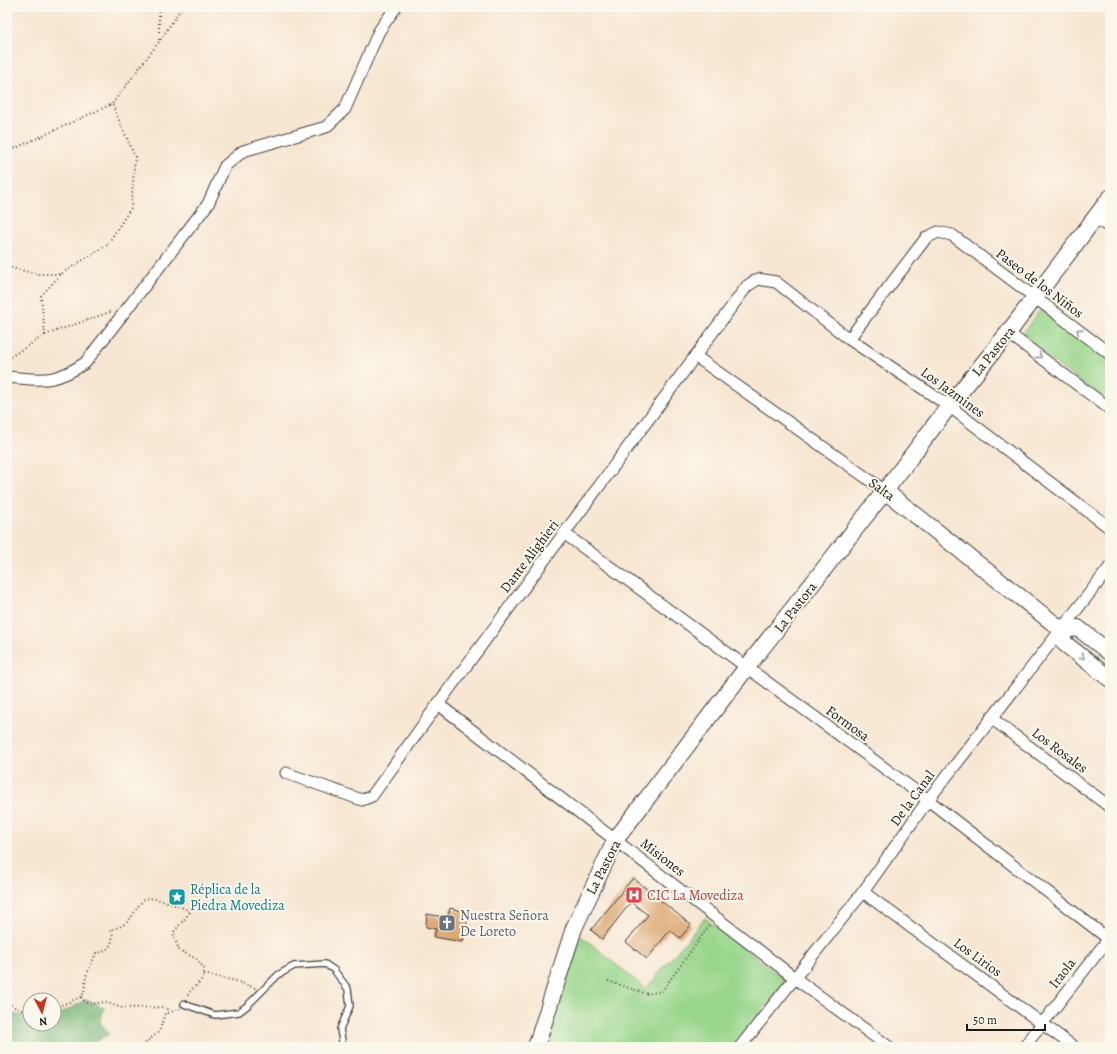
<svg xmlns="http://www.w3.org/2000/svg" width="1117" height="1054" viewBox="0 0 1117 1054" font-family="Alegreya,serif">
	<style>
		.green { fill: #98d68b; stroke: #5a7954 }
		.forest { fill: #7ab777; stroke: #4b6a4a }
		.building { fill: #daa26c }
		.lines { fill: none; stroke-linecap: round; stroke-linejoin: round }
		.lane-casing { stroke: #3d3a37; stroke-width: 8 }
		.street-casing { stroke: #3d3a37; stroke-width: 13 }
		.secondary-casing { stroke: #3d3a37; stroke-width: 18 }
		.path { stroke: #3d3a37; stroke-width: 2; stroke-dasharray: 1 3; stroke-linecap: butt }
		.lane { stroke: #fff; stroke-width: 5.5 }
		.street { stroke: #fff; stroke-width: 11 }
		.secondary { stroke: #fff; stroke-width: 16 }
		.oneway { stroke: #999 }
		.labels { text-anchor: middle; stroke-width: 4; stroke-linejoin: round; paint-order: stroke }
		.street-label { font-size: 14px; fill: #1c1c1c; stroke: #fbf7ec }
		.culture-label { font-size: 14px; fill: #0d838f; stroke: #fbf7ec; text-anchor: start }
		.health-label { font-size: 14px; fill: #be3a42; stroke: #fbf7ec; text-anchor: start }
		.worship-label { font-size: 14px; fill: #5b616d; stroke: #fbf7ec; text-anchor: start }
	</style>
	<rect width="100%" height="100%" fill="#fbf7ec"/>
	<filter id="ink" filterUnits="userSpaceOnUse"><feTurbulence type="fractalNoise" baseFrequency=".025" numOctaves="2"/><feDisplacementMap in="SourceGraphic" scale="8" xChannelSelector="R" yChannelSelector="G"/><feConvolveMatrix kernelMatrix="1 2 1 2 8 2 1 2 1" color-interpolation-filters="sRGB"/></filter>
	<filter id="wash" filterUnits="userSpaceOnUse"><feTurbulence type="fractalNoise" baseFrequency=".012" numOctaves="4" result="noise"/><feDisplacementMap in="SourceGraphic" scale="16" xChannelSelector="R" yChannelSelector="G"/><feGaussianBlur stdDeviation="0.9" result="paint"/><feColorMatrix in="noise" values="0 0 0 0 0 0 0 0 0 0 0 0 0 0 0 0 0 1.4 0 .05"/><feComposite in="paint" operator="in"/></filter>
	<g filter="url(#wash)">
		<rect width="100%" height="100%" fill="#f7e6d1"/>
		<g class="green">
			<path d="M1041,309L1110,360V404L1020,337Z"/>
			<path d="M1071,634L1110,664V673L1066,640Z"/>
			<path d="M705,918L786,981L734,1047H544L581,936L646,989Z"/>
		</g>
		<path class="forest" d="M87,999L104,1008L100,1022L109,1034L87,1047H7V1014L30,1016V1024H54V1014L62,1013Z"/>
		<g id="blocks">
			<g class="building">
				<path d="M633,878L691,925L680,938L670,930L647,959L626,942L648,915L631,902L602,939L591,930Z"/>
				<path d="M450,908L469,913L463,942L434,937L436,929L426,927L427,914L448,918Z"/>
			</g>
		</g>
	</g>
	<g filter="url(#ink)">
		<use href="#blocks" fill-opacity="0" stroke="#3d3a37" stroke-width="1"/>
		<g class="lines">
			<g class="lane-casing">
				<path id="lane" d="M184,1004L215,1015L239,1012L248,1005L278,975L294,966L325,964L334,970L348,989L350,1006L340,1029L343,1047"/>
			</g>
			<g class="street-casing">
				<g id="street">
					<path d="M1095,217L1110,228"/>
					<path d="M1008,333L1110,409"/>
					<path d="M849,339L926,238L938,232L952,235L1110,354"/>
					<path d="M695,356L885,491"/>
					<path d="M7,377C43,380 53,384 85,363L208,204L225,166L243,151L326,127L345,109L379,31L396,7"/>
					<path d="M565,534L928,800L1110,940"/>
					<path d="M438,704L796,979L889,1047"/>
					<path d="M991,718L1110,807"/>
					<path d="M286,773L362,800L372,796L438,704L747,286L758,279L776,282L849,339L949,406L1110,528"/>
					<path d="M863,892L1074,1047"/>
					<path d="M740,1047L863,892L928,800L1110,567"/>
					<path d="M1024,1047L1110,937"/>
				</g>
			</g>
			<g class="secondary-casing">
				<g id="secondary">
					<path d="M885,491L1062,630L1064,643L1110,679"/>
					<path d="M1062,630L1078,628L1110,653"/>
					<path d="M536,1047L574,928L616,839L747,667L885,491L949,406L1008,333L1110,198"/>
				</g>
			</g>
			<g class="path">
				<path d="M159,7V42"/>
				<path d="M7,152L112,104L159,42L182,7"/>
				<path d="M7,267L38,274H61L107,245L131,208L135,157L112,104"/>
				<path d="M45,335L110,312"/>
				<path d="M7,359L45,335L41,296L61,274"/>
				<path d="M204,974L236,981L255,988"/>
				<path d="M608,981L647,994L662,991L709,926"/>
				<path d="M81,997L86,1003L93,1004L104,1002L122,1008L164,1007L168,1008V1012"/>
				<path d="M7,1003L20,1010H30"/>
				<path d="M54,1008L81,997L84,993L86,976L96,953C107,952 112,946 113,935L110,930C133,924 130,915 144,899C156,896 178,906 191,911L173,933L179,950L198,960L204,969C205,985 190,985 187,998"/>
				<path d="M144,1047L146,1042L159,1032L165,1014L180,1009"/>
			</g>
			<use href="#lane" class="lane"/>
			<use href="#street" class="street"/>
			<use href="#secondary" class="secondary"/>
		</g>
		<defs><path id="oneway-chevron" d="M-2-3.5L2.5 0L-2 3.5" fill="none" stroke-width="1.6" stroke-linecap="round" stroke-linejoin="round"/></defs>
		<g class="oneway">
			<use href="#oneway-chevron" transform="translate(1079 331) rotate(-143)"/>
			<use href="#oneway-chevron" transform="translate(1039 356) rotate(37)"/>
			<use href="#oneway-chevron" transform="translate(1082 657) rotate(38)"/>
		</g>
	</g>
	<defs>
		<g id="hospital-square" transform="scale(0.9)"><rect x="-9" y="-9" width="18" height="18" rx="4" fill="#e0444e" stroke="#fbf7ec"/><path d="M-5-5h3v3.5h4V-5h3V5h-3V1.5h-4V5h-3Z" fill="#fff"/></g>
		<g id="sight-square" transform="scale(0.9)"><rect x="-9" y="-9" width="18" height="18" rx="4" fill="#0f9aa8" stroke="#fbf7ec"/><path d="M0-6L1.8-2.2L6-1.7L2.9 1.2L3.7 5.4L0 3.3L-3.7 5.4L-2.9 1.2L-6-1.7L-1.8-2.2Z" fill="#fff"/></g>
		<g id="church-square" transform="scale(0.9)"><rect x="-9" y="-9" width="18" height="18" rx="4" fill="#6b7280" stroke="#fbf7ec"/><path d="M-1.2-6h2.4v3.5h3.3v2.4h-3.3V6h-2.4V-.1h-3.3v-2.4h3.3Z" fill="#fff"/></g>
	</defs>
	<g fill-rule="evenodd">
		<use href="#hospital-square" x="634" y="895"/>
		<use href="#sight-square" x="177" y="897"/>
		<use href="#church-square" x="447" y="923"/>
	</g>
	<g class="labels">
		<g class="street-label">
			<text transform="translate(1040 283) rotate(37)" y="5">Paseo de los Niños</text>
			<text transform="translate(993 351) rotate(-51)" y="5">La Pastora</text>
			<text transform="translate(953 392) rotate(36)" y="5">Los Jazmines</text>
			<text transform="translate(882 489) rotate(36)" y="5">Salta</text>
			<text transform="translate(529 556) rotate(-53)" y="5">Dante Alighieri</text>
			<text transform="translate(795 607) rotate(-52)" y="5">La Pastora</text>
			<text transform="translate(848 723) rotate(36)" y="5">Formosa</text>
			<text transform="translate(1060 750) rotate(37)" y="5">Los Rosales</text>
			<text transform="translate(912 798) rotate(-54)" y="5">De la Canal</text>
			<text transform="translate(663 857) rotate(38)" y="5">Misiones</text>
			<text transform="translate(603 867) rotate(-63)" y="5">La Pastora</text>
			<text transform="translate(978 957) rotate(36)" y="5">Los Lirios</text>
			<text transform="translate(1062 973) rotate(-52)" y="5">Iraola</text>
		</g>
		<g class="culture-label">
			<text x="190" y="894">Réplica de la<tspan x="190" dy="16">Piedra Movediza</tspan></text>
		</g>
		<g class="health-label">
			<text x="647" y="900">CIC La Movediza</text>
		</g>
		<g class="worship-label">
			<text x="460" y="920">Nuestra Señora<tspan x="460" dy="16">De Loreto</tspan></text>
		</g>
	</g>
	<rect width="1117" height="1054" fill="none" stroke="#fbf7ec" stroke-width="24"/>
	<g transform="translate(42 1012) rotate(173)"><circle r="19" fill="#fbf7ec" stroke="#a29f99"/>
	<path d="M0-3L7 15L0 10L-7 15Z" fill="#c8321e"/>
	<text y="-6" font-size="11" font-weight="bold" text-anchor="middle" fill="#1c1c1c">N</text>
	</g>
	<path d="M967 1024v6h78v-6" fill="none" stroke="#1c1c1c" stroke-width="2"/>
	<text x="973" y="1024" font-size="12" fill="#1c1c1c" stroke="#fbf7ec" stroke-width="3" paint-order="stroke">50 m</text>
</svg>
